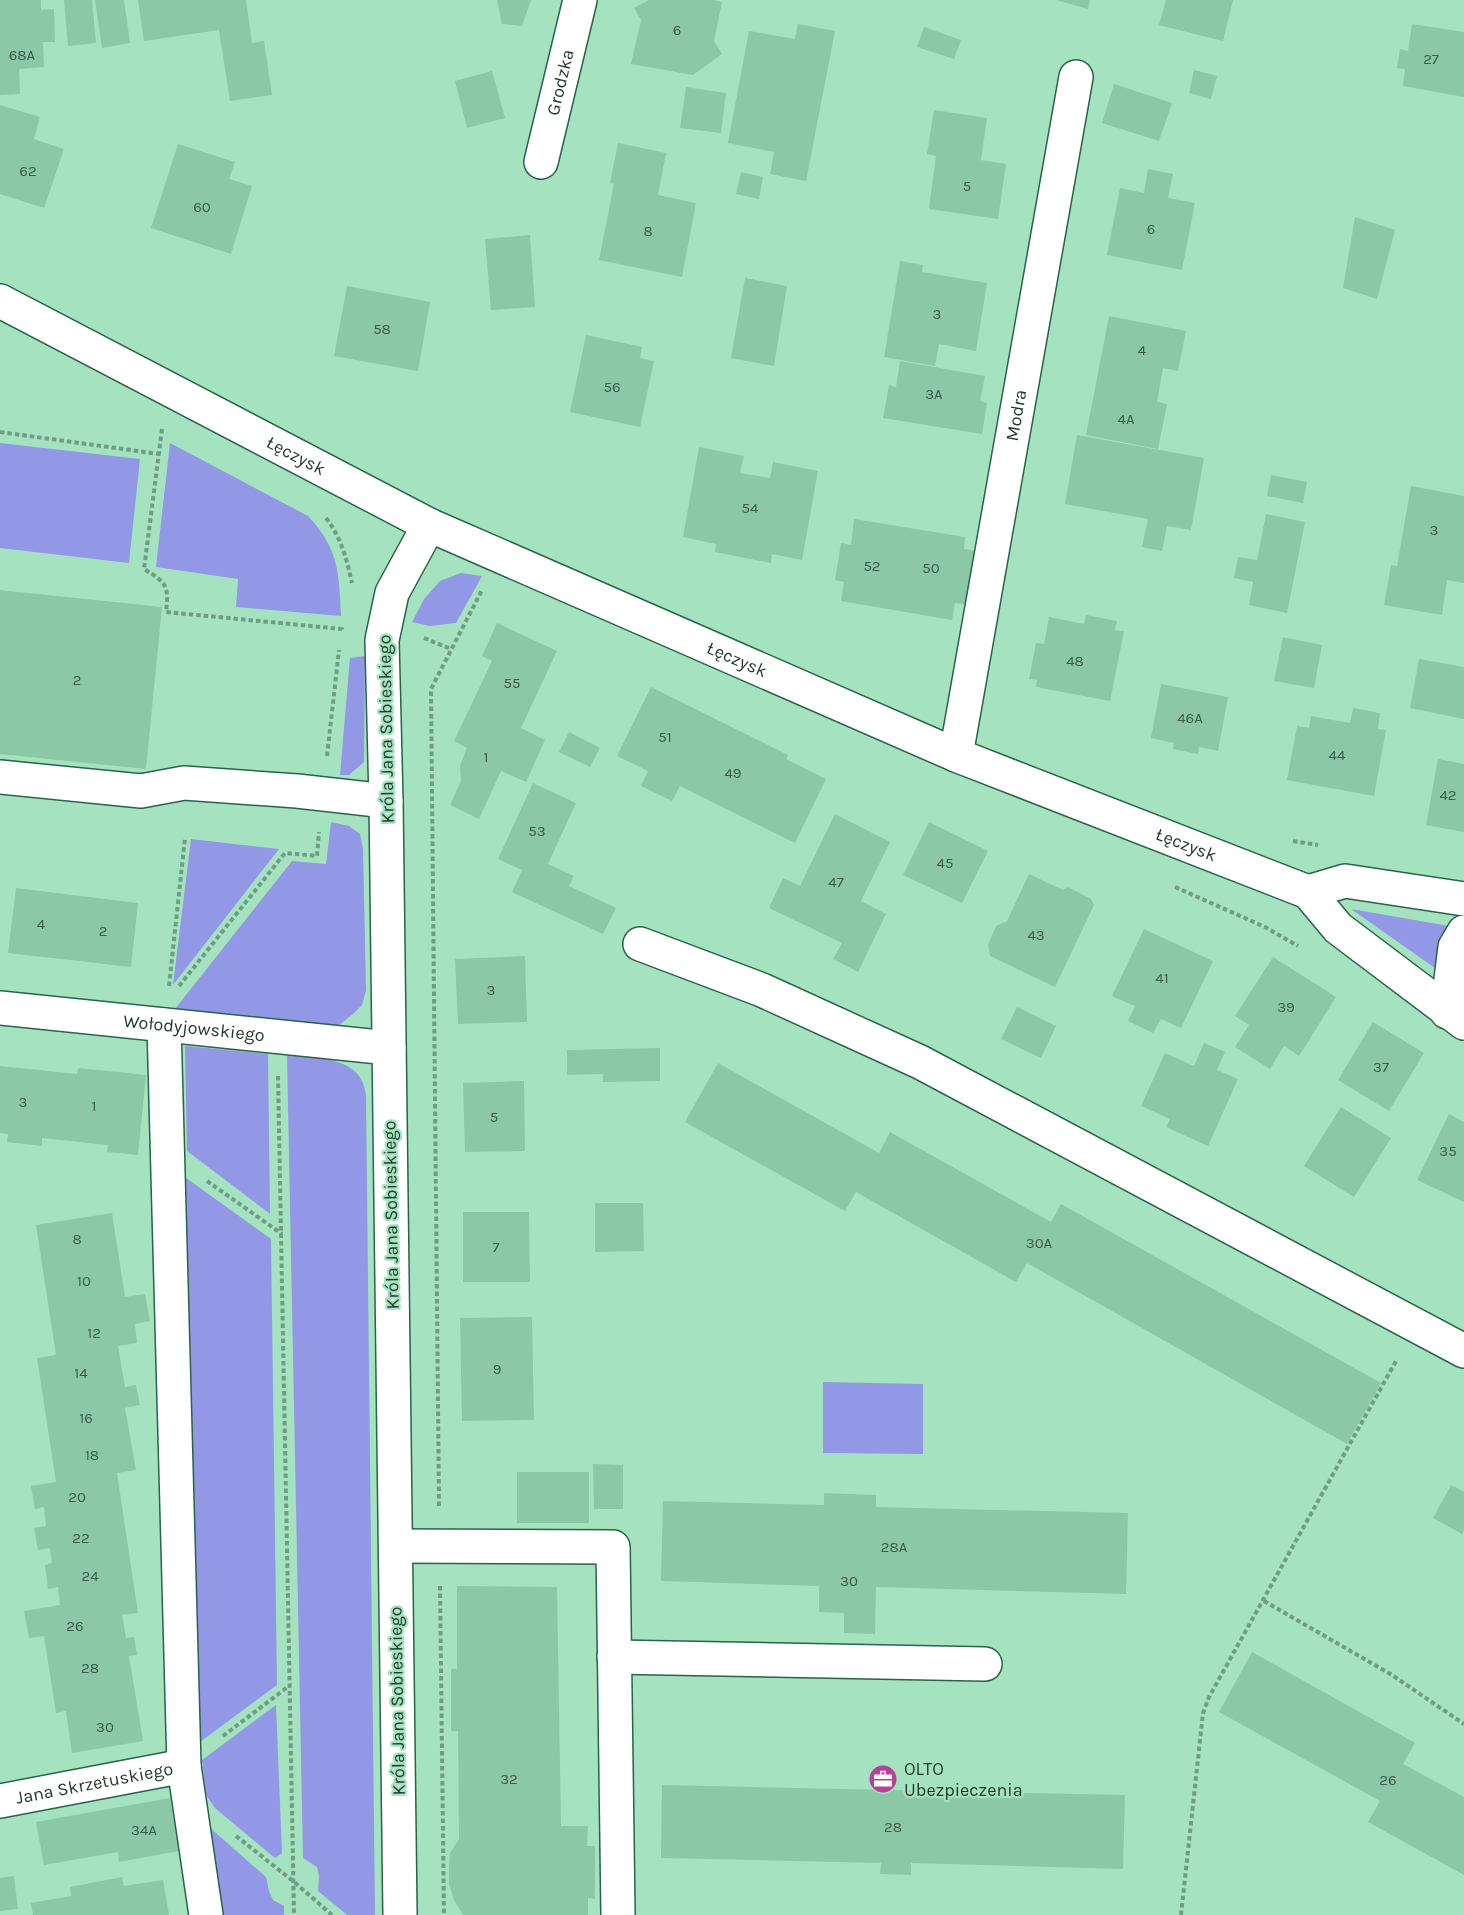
<svg xmlns="http://www.w3.org/2000/svg" width="1464" height="1915" viewBox="0 0 1464 1915" font-family="Karla,sans-serif">
	<style>
		.green { fill: #9298e6 }
		.building { fill: #8bc8a6 }
		.lines { fill: none; stroke-linecap: round; stroke-linejoin: round }
		.minor-casing { stroke: #286447; stroke-width: 36 }
		.path { stroke: #6e9d83; stroke-width: 4; stroke-dasharray: 4.5 3; stroke-linecap: butt }
		.minor { stroke: #fff; stroke-width: 33 }
		.labels { text-anchor: middle; stroke-width: 4.5; stroke-linejoin: round; paint-order: stroke }
		.number-label { font-size: 15px; fill: #3a5c49 }
		.street-label { font-size: 18px; fill: #1f382a; stroke: #a5e3c0 }
		.poi-label { font-size: 18px; fill: #1f382a; stroke: #a5e3c0; text-anchor: start }
	</style>
	<rect width="100%" height="100%" fill="#a5e3c0"/>
	<g class="green">
		<path d="M0,443L140,459L129,563L0,548Z"/>
		<path d="M170,443L308,516C339,549 339,573 341,616L236,607L238,579L156,567Z"/>
		<path d="M461,573L482,576L456,623L430,626L412,622L424,599L440,581Z"/>
		<path d="M365,656L364,762L349,775H340L350,658Z"/>
		<path d="M331,822L349,826L360,834L363,849L366,990L362,1005L353,1014L339,1025L324,1029L171,1014L292,861L326,864Z"/>
		<path d="M191,839L279,849L173,985Z"/>
		<path d="M1351,909L1449,926L1441,938L1435,968Z"/>
		<path d="M185,1046L268,1054L270,1214L187,1151Z"/>
		<path d="M287,1055C311,1058 350,1056 362,1081C364,1085 365,1091 366,1095L375,1915H347L318,1891L319,1876L317,1867L303,1858Z"/>
		<path d="M182,1175L271,1239L277,1685L200,1742Z"/>
		<path d="M823,1382L923,1384V1454L823,1453Z"/>
		<path d="M276,1705L282,1853L275,1858L215,1808L206,1795L202,1760Z"/>
		<path d="M208,1826L266,1877L269,1891L273,1900L284,1906V1915H223Z"/>
	</g>
	<g class="building">
		<path d="M0,0H41V10L54,9L55,42H43L44,67L19,69L20,94L0,95Z"/>
		<path d="M64,0H92L96,43L68,46Z"/>
		<path d="M95,0H124L130,43L102,48Z"/>
		<path d="M138,0H246L252,43L264,41L272,95L230,101L219,30L144,41Z"/>
		<path d="M497,0H531L522,26L502,24Z"/>
		<path d="M649,0H714L722,2L714,41L722,54L693,75L631,64L641,20L634,8Z"/>
		<path d="M1056,0H1090L1088,9Z"/>
		<path d="M1166,0H1233L1223,41L1159,25Z"/>
		<path d="M798,24L835,31L806,181L770,174L774,152L728,143L749,31L795,39Z"/>
		<path d="M1412,24L1464,32V97L1403,86L1405,69L1397,68L1400,49L1408,51Z"/>
		<path d="M924,27L961,40L954,59L917,47Z"/>
		<path d="M1194,70L1217,76L1211,99L1189,93Z"/>
		<path d="M492,71L505,118L467,128L455,81Z"/>
		<path d="M1114,84L1172,103L1159,141L1102,123Z"/>
		<path d="M686,87L726,93L721,133L680,128Z"/>
		<path d="M0,105L40,117L34,139L64,149L44,208L0,194Z"/>
		<path d="M934,110L987,118L981,160L1006,164L998,219L929,209L936,156L927,154Z"/>
		<path d="M618,143L666,153L658,195L696,203L682,277L599,260L614,184L610,183Z"/>
		<path d="M178,144L235,162L229,179L252,186L231,254L151,228Z"/>
		<path d="M1148,169L1173,174L1168,198L1195,203L1182,270L1107,255L1120,188L1144,193Z"/>
		<path d="M741,172L763,177L759,199L736,194Z"/>
		<path d="M1355,217L1395,230L1377,299L1343,288Z"/>
		<path d="M530,235L535,307L491,310L485,239Z"/>
		<path d="M900,261L923,265L922,272L987,283L976,351L939,344L935,366L884,357Z"/>
		<path d="M745,278L787,286L774,366L731,358Z"/>
		<path d="M347,286L430,302L418,371L334,356Z"/>
		<path d="M1109,316L1186,331L1178,371L1163,368L1157,402L1167,404L1158,449L1086,435Z"/>
		<path d="M586,335L642,347L640,358L654,361L640,427L570,412Z"/>
		<path d="M900,361L985,376L980,401L987,403L982,434L883,418L889,385L896,387Z"/>
		<path d="M1077,435L1204,458L1191,530L1167,526L1162,551L1142,547L1148,519L1065,504Z"/>
		<path d="M699,447L744,456L740,473L770,478L773,462L818,471L802,560L772,554L771,563L715,552L716,544L683,537Z"/>
		<path d="M1271,475L1307,482L1303,503L1267,496Z"/>
		<path d="M1411,486L1464,496V583L1447,580L1442,615L1384,605L1391,565L1397,566Z"/>
		<path d="M1266,514L1305,522L1287,613L1249,605L1253,582L1234,578L1238,557L1257,560Z"/>
		<path d="M854,519L965,537L964,549L976,551L967,605L955,603L952,620L841,601L844,582L835,580L841,543L851,545Z"/>
		<path d="M0,590L162,607L146,769L0,754Z"/>
		<path d="M1086,615L1117,621L1115,630L1124,631L1110,701L1036,687L1037,680L1029,679L1036,643L1044,644L1049,617L1084,624Z"/>
		<path d="M497,623L557,651L521,728L545,740L526,782L501,771L479,819L450,805L461,781L460,766L467,748L454,741L492,661L482,656Z"/>
		<path d="M1283,637L1322,645L1314,688L1274,681Z"/>
		<path d="M1419,659L1464,667V719L1410,708Z"/>
		<path d="M1161,684L1228,697L1218,751L1199,747L1198,754L1173,749L1174,743L1151,738Z"/>
		<path d="M651,687L788,755L786,759L826,779L795,843L680,786L672,801L641,786L648,771L617,756Z"/>
		<path d="M1353,708L1380,713L1378,729L1386,730L1374,796L1287,780L1297,726L1309,728L1311,716L1350,723Z"/>
		<path d="M569,732L600,748L590,767L559,752Z"/>
		<path d="M1438,759L1464,764V832L1426,825Z"/>
		<path d="M533,783L576,803L548,864L574,876L569,886L616,908L603,934L512,892L522,870L498,859Z"/>
		<path d="M835,814L890,842L861,901L886,914L858,972L833,959L842,943L769,908L783,878L800,886Z"/>
		<path d="M929,822L988,851L962,903L903,875Z"/>
		<path d="M1029,874L1063,890L1068,887L1091,899L1094,905L1055,987L990,956L988,945L996,926L1007,921Z"/>
		<path d="M16,888L138,903L131,967L8,953Z"/>
		<path d="M1144,929L1213,961L1181,1028L1161,1019L1153,1033L1128,1021L1135,1006L1112,996Z"/>
		<path d="M525,956L527,1022L458,1024L455,959Z"/>
		<path d="M1273,957L1336,997L1299,1056L1284,1046L1270,1069L1235,1047L1249,1025L1235,1016Z"/>
		<path d="M1017,1007L1056,1026L1041,1058L1001,1039Z"/>
		<path d="M1373,1022L1424,1053L1389,1111L1338,1080Z"/>
		<path d="M1204,1043L1225,1052L1217,1070L1238,1079L1208,1146L1166,1127L1170,1119L1141,1106L1165,1053L1194,1066Z"/>
		<path d="M660,1048V1081L603,1082V1074L567,1075V1050Z"/>
		<path d="M718,1063L879,1153L890,1132L1051,1222L1061,1204L1381,1383L1347,1444L1027,1263L1016,1282L856,1192L845,1211L685,1122Z"/>
		<path d="M0,1066L77,1074L78,1068L146,1075L138,1155L107,1152L108,1145L42,1138V1146L7,1142L8,1134L0,1133Z"/>
		<path d="M524,1081L525,1151L465,1152L463,1083Z"/>
		<path d="M1341,1107L1391,1138L1354,1197L1304,1166Z"/>
		<path d="M1449,1114L1464,1122V1202L1417,1180Z"/>
		<path d="M595,1203H643L644,1251L595,1252Z"/>
		<path d="M463,1212H529L530,1282H463Z"/>
		<path d="M112,1213L125,1297L145,1294L150,1321L135,1324L137,1343L118,1346L125,1387L136,1385L140,1405L125,1408L136,1470L117,1473L138,1613L122,1615L126,1638L134,1637L137,1655L129,1656L143,1741L72,1753L66,1711L56,1713L44,1636L29,1638L24,1611L60,1605L58,1587L48,1589L45,1565L52,1563L50,1548L38,1550L34,1528L46,1526L44,1507L35,1509L31,1486L56,1482L37,1358L56,1355L36,1225Z"/>
		<path d="M532,1317L534,1420L462,1421L460,1318Z"/>
		<path d="M593,1464L623,1465V1509H594Z"/>
		<rect x="517" y="1472" width="72" height="51"/>
		<path d="M1451,1485L1464,1492V1530L1462,1534L1433,1518Z"/>
		<path d="M824,1493L876,1495V1507L1128,1513L1126,1594L876,1587L875,1634L844,1633V1613L819,1612V1586L661,1581L663,1501L824,1505Z"/>
		<path d="M457,1586L557,1587L561,1826H588L587,1846H595V1899L588,1898V1915H463L454,1900L449,1884V1867L450,1853L459,1839L458,1731H451V1669H457Z"/>
		<path d="M1252,1652L1415,1743L1403,1764L1464,1797V1875L1368,1822L1380,1801L1219,1712Z"/>
		<path d="M662,1785L1125,1795L1123,1869L911,1863V1875L880,1874L881,1863L661,1858Z"/>
		<path d="M170,1798L179,1851L119,1862L118,1852L44,1865L36,1822Z"/>
		<path d="M14,1876L18,1909L0,1911V1878Z"/>
		<path d="M122,1877L124,1886L163,1880L169,1915H33L31,1903L71,1896L70,1887Z"/>
	</g>
	<g class="lines">
		<g class="minor-casing">
			<g id="minor">
				<path id="s1" d="M541,162L580,0"/>
				<path id="s2" d="M0,301L429,525L956,755L1308,892L1338,928L1464,1023"/>
				<path id="s3" d="M956,755L1076,77"/>
				<path d="M0,777L141,791L184,783L297,791L386,801"/>
				<path d="M1308,892L1345,881L1464,899"/>
				<path d="M640,944L762,990L920,1062L1464,1351"/>
				<path id="s4" d="M0,1008L389,1048"/>
				<path d="M1447,1012L1455,947L1464,932"/>
				<path d="M164,1025L184,1766"/>
				<path d="M396,1546L613,1547L618,1915"/>
				<path d="M614,1657L985,1664"/>
				<path id="s5" d="M0,1801L184,1766L206,1915"/>
				<path d="M400,1915L386,801L382,640L392,593L429,525"/>
			</g>
		</g>
		<g class="path">
			<path d="M162,429L144,569C167,583 169,586 166,612L342,629V631"/>
			<path d="M0,432L159,454"/>
			<path d="M326,518C341,537 347,560 352,583"/>
			<path d="M424,638L451,649"/>
			<path d="M327,756L339,650"/>
			<path d="M1293,841L1318,845"/>
			<path d="M1175,887L1265,927L1298,946"/>
			<path d="M169,986L185,838"/>
			<path d="M179,986L285,853L317,856L319,832"/>
			<path d="M278,1076L294,1915"/>
			<path d="M207,1181L282,1234"/>
			<path d="M439,1506L431,689L482,590"/>
			<path d="M440,1586L444,1915"/>
			<path d="M1264,1601L1392,1675L1464,1724"/>
			<path d="M223,1736L289,1686"/>
			<path d="M236,1836L293,1881L332,1915"/>
			<path d="M1181,1915L1203,1713L1209,1697L1396,1361"/>
		</g>
		<use href="#minor" class="minor"/>
	</g>
	<defs>
		<g id="office-disc" transform="scale(1.5)"><circle r="9.5" fill="#b64198" stroke="#a5e3c0"/><path d="M-6-3h4V-5.5h4V-3h4V5H-6ZM-1-4.5V-3h2v-1.5ZM-6 0V1H6V0Z" fill="#fff"/></g>
	</defs>
	<g fill-rule="evenodd">
		<use href="#office-disc" x="883" y="1779"/>
	</g>
	<g class="labels">
		<g class="number-label">
			<text x="677" y="35">6</text>
			<text x="22" y="60">68A</text>
			<text x="1431" y="64">27</text>
			<text x="28" y="176">62</text>
			<text x="967" y="191">5</text>
			<text x="202" y="212">60</text>
			<text x="1151" y="234">6</text>
			<text x="648" y="236">8</text>
			<text x="937" y="319">3</text>
			<text x="382" y="334">58</text>
			<text x="1142" y="355">4</text>
			<text x="612" y="392">56</text>
			<text x="934" y="399">3A</text>
			<text x="1126" y="424">4A</text>
			<text x="750" y="513">54</text>
			<text x="1434" y="535">3</text>
			<text x="872" y="571">52</text>
			<text x="931" y="573">50</text>
			<text x="1075" y="666">48</text>
			<text x="77" y="685">2</text>
			<text x="512" y="688">55</text>
			<text x="1190" y="723">46A</text>
			<text x="665" y="742">51</text>
			<text x="1337" y="760">44</text>
			<text x="486" y="762">1</text>
			<text x="733" y="778">49</text>
			<text x="1448" y="800">42</text>
			<text x="537" y="836">53</text>
			<text x="945" y="868">45</text>
			<text x="836" y="887">47</text>
			<text x="41" y="929">4</text>
			<text x="103" y="936">2</text>
			<text x="1036" y="940">43</text>
			<text x="1162" y="983">41</text>
			<text x="491" y="995">3</text>
			<text x="1286" y="1012">39</text>
			<text x="1381" y="1072">37</text>
			<text x="23" y="1107">3</text>
			<text x="94" y="1111">1</text>
			<text x="494" y="1122">5</text>
			<text x="1448" y="1156">35</text>
			<text x="77" y="1244">8</text>
			<text x="1039" y="1248">30A</text>
			<text x="496" y="1252">7</text>
			<text x="84" y="1286">10</text>
			<text x="94" y="1338">12</text>
			<text x="497" y="1374">9</text>
			<text x="81" y="1378">14</text>
			<text x="86" y="1423">16</text>
			<text x="92" y="1460">18</text>
			<text x="77" y="1502">20</text>
			<text x="81" y="1543">22</text>
			<text x="894" y="1552">28A</text>
			<text x="90" y="1581">24</text>
			<text x="849" y="1586">30</text>
			<text x="75" y="1631">26</text>
			<text x="90" y="1673">28</text>
			<text x="105" y="1732">30</text>
			<text x="509" y="1784">32</text>
			<text x="1388" y="1785">26</text>
			<text x="893" y="1832">28</text>
			<text x="144" y="1835">34A</text>
		</g>
		<g class="street-label">
			<text dy="6" stroke="none"><textPath href="#s1" startOffset="82">Grodzka</textPath></text>
			<text dy="6" stroke="none"><textPath href="#s3" startOffset="345">Modra</textPath></text>
			<text dy="6" stroke="none"><textPath href="#s2" startOffset="334">Łęczysk</textPath></text>
			<text dy="6" stroke="none"><textPath href="#s2" startOffset="820">Łęczysk</textPath></text>
			<text transform="translate(386 729) rotate(-91)" y="6">Króla Jana Sobieskiego</text>
			<text dy="6" stroke="none"><textPath href="#s2" startOffset="1306">Łęczysk</textPath></text>
			<text dy="6" stroke="none"><textPath href="#s4" startOffset="195">Wołodyjowskiego</textPath></text>
			<text transform="translate(391 1215) rotate(-91)" y="6">Króla Jana Sobieskiego</text>
			<text transform="translate(397 1701) rotate(-91)" y="6">Króla Jana Sobieskiego</text>
			<text dy="6" stroke="none"><textPath href="#s5" startOffset="96">Jana Skrzetuskiego</textPath></text>
		</g>
		<g class="poi-label">
			<text x="904" y="1775">OLTO<tspan x="904" dy="21">Ubezpieczenia</tspan></text>
		</g>
	</g>
</svg>
